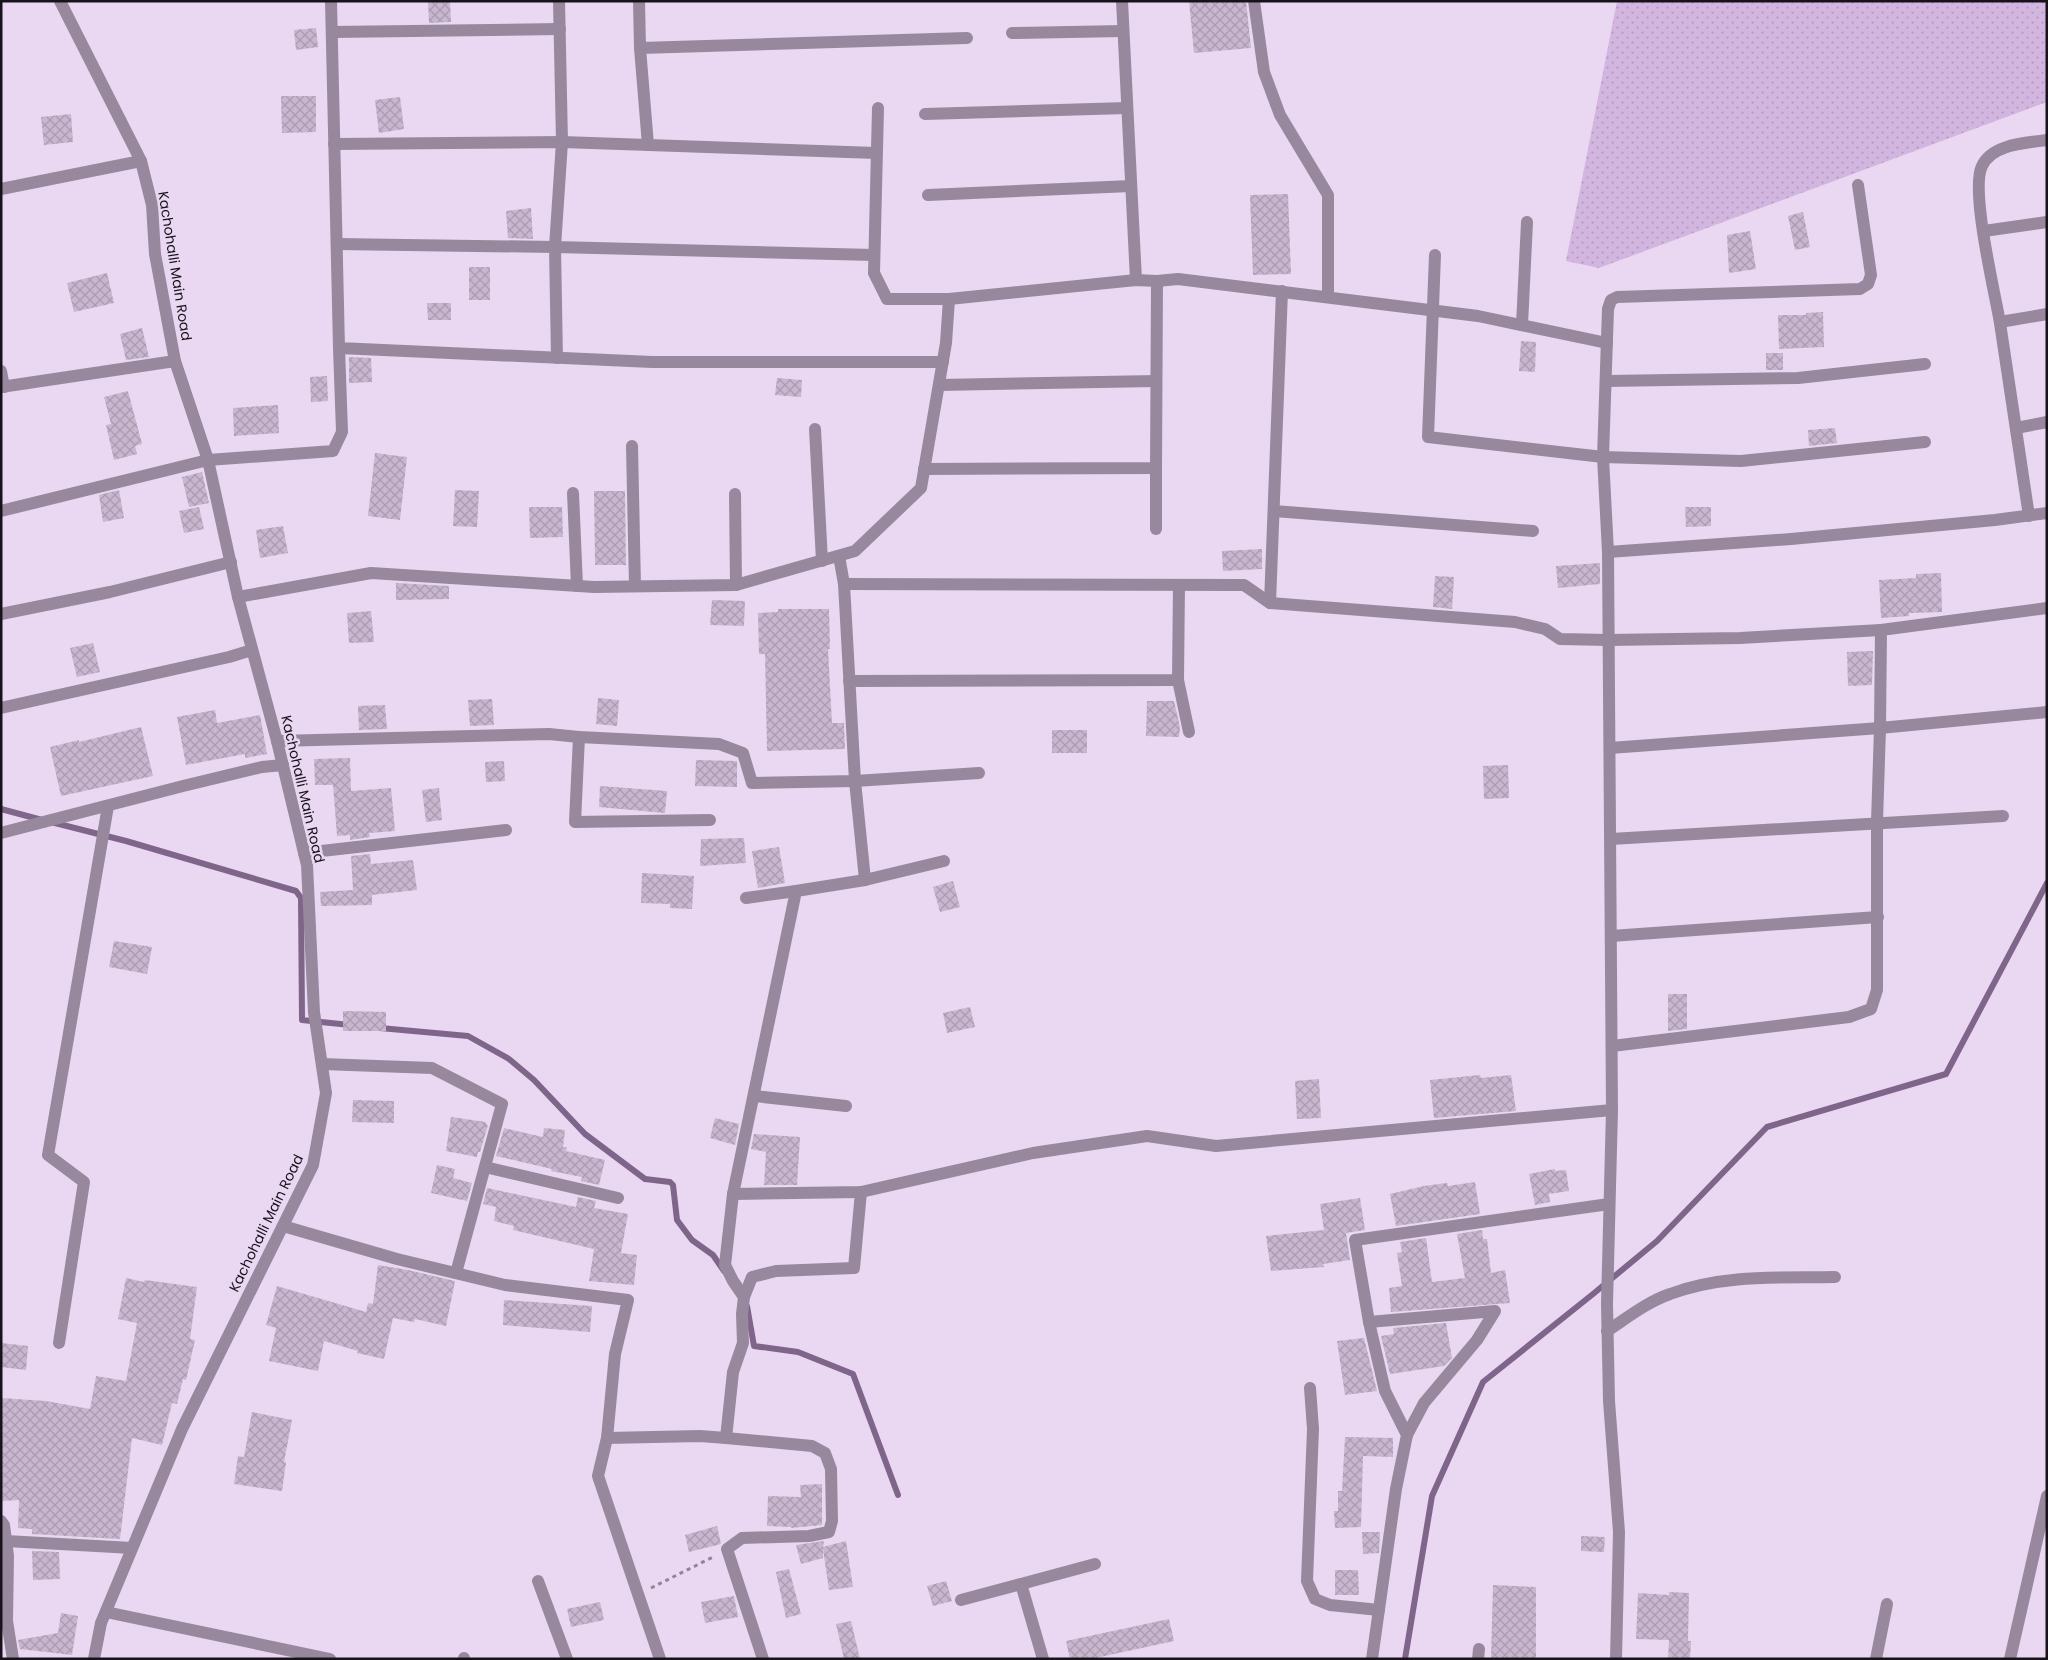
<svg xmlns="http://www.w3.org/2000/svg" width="2048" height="1660" viewBox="0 0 2048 1660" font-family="Poppins,sans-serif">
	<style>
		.green { fill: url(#green-dots) }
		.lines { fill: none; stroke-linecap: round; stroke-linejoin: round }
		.stream { stroke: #80658b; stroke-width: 6 }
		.building { fill: url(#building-cross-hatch) }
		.path { stroke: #928597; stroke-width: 3; stroke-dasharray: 4 4; stroke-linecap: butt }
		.minor { stroke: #98889e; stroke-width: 12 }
		.labels { text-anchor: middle; stroke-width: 5; stroke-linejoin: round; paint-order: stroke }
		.street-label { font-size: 14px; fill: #18121b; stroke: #ead8f2 }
	</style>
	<defs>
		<pattern id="green-dots" width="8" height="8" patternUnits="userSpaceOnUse" patternTransform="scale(1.25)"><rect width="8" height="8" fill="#d3b6df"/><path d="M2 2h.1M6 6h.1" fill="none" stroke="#b49bbf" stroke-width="1.8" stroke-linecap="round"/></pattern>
		<pattern id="building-cross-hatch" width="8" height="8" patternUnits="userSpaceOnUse" patternTransform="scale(1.25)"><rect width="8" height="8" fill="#c8b6cf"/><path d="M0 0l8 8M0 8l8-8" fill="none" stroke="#ab9bb1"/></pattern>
	</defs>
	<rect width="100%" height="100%" fill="#ead8f2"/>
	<path class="green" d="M1617,1H2047V102L1599,268L1566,261Z"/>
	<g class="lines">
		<g class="stream">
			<path d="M1,809L42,820"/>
			<path d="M51,822L126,841L296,891L301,898L302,1020L350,1025"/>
			<path d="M380,1028L468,1036L509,1059L534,1080L585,1134L645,1179L670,1182L673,1185L677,1220L692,1240L713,1255L724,1271"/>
			<path d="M747,1306L754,1346L798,1352L853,1374L898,1495"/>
			<path d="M1405,1659L1432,1496L1483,1382L1593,1294L1657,1241L1767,1127L1946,1074L2047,883"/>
		</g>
	</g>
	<g class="building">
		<path d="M428,1H450L451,22L429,23Z"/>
		<path d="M1189,1H1246L1251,48L1194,53Z"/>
		<path d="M316,28L318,47L296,50L294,30Z"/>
		<path d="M281,96H316V132L282,133Z"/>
		<path d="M400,97L404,129L379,133L375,100Z"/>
		<path d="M71,114L73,142L44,145L41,117Z"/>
		<path d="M1288,194L1291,274L1253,275L1250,195Z"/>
		<path d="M531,208L533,239L508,238L506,211Z"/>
		<path d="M1803,212L1810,247L1795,250L1788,216Z"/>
		<path d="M1750,231L1756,269L1729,273L1727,235Z"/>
		<rect x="469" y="267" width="21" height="33"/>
		<path d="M107,273L114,303L74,312L67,283Z"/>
		<path d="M427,303H451V320H428Z"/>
		<path d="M1823,312L1824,347L1779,349L1778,315H1806V313Z"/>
		<path d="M142,328L149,357L126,360L120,334Z"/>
		<path d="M1521,341L1536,342L1535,372L1519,371Z"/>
		<rect x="1766" y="353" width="17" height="17"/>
		<path d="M349,357L371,358L372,382L349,383Z"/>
		<path d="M327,376L328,401L311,402L310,377Z"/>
		<path d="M777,378L802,380L801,397L775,395Z"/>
		<path d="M128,391L142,444L135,446L137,454L114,460L106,425L111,424L104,397Z"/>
		<path d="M278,405L279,433L234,436L233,408Z"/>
		<path d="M1835,428L1837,443L1809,446L1808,430Z"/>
		<path d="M375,453L407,457L400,520L368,516Z"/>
		<path d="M202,472L209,503L189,507L182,477Z"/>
		<path d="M119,490L124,518L103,522L99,495Z"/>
		<path d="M455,490L479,491L477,527L453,526Z"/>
		<path d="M594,491H625L626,565H595Z"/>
		<path d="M199,507L204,529L184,533L179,511Z"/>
		<path d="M529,507H562L563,537L530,538Z"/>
		<path d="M1685,507H1711V526L1686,527Z"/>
		<path d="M283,526L288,553L260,558L256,530Z"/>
		<path d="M1262,549V569L1223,571L1222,551Z"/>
		<path d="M1600,563V584L1558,588L1556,566Z"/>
		<path d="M1941,573L1942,612L1909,613V616L1881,618L1879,580L1916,578V574Z"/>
		<path d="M1435,576L1454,577L1452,609L1433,607Z"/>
		<path d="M396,583L449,586V599L396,600Z"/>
		<path d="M712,600L745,601L744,626L710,625Z"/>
		<path d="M778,609H829L830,649H828L832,723H844L845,749L767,751L765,654H759L758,613L778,612Z"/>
		<path d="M371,611L374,642L349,643L347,613Z"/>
		<path d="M93,643L100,672L77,677L70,648Z"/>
		<path d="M1873,651L1872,685L1848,686L1847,652Z"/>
		<path d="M598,698L619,700L617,726L596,724Z"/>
		<path d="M492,699L494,725L470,726L468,700Z"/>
		<path d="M1147,701H1174L1180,727L1179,737L1146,736Z"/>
		<path d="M385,705L387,729L359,730L358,706Z"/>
		<path d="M215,710L217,723L260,715L267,754L245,758V754L186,765L177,717Z"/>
		<path d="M141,727L153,776L61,796L50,747L79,740V742Z"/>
		<rect x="1052" y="730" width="35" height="23"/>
		<path d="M350,758L351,791L391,788L395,831L369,833L370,837L350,840V835L337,836L333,785H315L314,759Z"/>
		<path d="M696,760L737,761V787L695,786Z"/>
		<path d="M504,761L505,781L486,782L485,762Z"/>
		<path d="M1508,765L1509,798L1484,799L1483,766Z"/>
		<path d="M600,786L667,791L665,813L599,807Z"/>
		<path d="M439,788L442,820L426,822L422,790Z"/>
		<path d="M744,838L746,863L700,866L701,839Z"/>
		<path d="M779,847L785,883L758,888L752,851Z"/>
		<path d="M370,854L371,864L413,860L417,890L372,895V905L321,906L320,892L353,890L351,856Z"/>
		<path d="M642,873L694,876L692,909L670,908V904L641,903Z"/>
		<path d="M953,881L960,907L940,912L933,887Z"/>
		<path d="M114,941L152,947L147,974L109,967Z"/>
		<path d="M1668,994H1687V1029L1668,1031Z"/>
		<path d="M970,1007L975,1027L947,1033L943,1013Z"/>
		<path d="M343,1011L386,1012V1031H343Z"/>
		<path d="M1480,1075L1481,1078L1511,1075L1516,1111L1434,1118L1430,1080Z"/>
		<path d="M1319,1079L1321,1118L1297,1119L1295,1081Z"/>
		<path d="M353,1100L394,1101V1123L352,1122Z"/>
		<path d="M451,1117L486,1122V1124L488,1125L480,1152H478L477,1157L446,1151Z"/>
		<path d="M715,1118L739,1124L735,1145L710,1138Z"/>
		<path d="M504,1128L543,1137L544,1128L565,1130L563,1147H567L566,1151L605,1160L599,1185L581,1181L582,1177L551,1171L552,1169L496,1156Z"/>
		<path d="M754,1134L800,1137L797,1185H764L766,1152L751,1149Z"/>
		<path d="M437,1165L455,1169L453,1178L472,1183L467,1201L431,1193Z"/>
		<path d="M1555,1169V1171L1566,1170L1569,1191L1549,1194L1550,1202L1535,1205L1529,1174Z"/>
		<path d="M1475,1182L1480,1214L1396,1226L1390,1194L1424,1186L1447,1183L1448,1186Z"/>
		<path d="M487,1188L576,1207L578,1197L596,1201L594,1208L628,1214L621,1253L637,1255L634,1285L589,1281L594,1249L513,1230L514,1226L494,1221L496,1207L483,1204Z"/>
		<path d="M1360,1198L1365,1230L1346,1233L1350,1260L1323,1264L1324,1267L1271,1271L1266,1236L1324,1230L1320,1204Z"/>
		<path d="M1482,1230L1483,1239H1487L1491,1273L1505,1270L1510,1303L1391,1312L1389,1288L1402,1286L1397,1253L1402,1252L1400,1242L1426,1238L1432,1282L1465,1278L1457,1234Z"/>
		<path d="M378,1265L408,1270L455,1281L446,1326L415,1319L414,1322L393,1318L384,1359L357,1353L358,1351L324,1341L318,1371L269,1361L276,1328L266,1325L277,1286L366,1312L368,1303L373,1304Z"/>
		<path d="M126,1278L144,1282L145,1280L197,1287L190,1339L195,1340L186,1380L183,1379L177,1404L172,1403L162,1445L132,1438L120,1539L32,1534V1529L18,1528L19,1500L1,1501V1398L46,1401L90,1409L96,1376L126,1381L137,1323L118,1319Z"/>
		<path d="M504,1300L592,1306L590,1332L503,1325Z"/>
		<path d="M1446,1323L1452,1358L1444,1366L1390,1374L1381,1336L1394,1334L1393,1328Z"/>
		<path d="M1364,1338L1377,1391L1345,1395L1337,1341Z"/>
		<path d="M1,1343L28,1346L26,1370L1,1367Z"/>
		<path d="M252,1412L292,1420L284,1462H286L282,1491L234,1484L238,1456L244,1457Z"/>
		<path d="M1345,1437L1393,1438V1457L1363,1456L1361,1527L1335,1528L1334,1511H1338V1491H1342Z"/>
		<path d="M822,1484V1525L791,1528V1527L767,1526L768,1496L801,1497L800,1485Z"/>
		<path d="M717,1526L721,1544L689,1552L685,1535Z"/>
		<path d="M1362,1532H1380L1379,1553L1363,1554Z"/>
		<path d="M1581,1536L1605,1537L1604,1552L1581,1551Z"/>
		<path d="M824,1541L823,1547L846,1541L853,1587L829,1590L823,1549V1558L801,1564L796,1545Z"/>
		<path d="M32,1551L59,1552L60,1579L33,1580Z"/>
		<path d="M789,1569L801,1614L786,1618L776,1572Z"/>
		<path d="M1335,1570H1358L1359,1595H1335Z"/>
		<path d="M946,1581L952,1601L933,1606L927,1586Z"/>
		<path d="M1493,1585L1536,1587V1659H1491Z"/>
		<path d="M1669,1592L1689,1593L1688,1641H1691L1690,1659H1668L1669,1640L1636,1639L1638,1593L1669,1595Z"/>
		<path d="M734,1596L738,1617L705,1623L701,1602Z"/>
		<path d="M600,1602L604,1620L571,1627L567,1609Z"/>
		<path d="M61,1613L78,1616L72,1655L20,1649L18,1640L58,1633Z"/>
		<path d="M1169,1619L1174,1641L1091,1659H1070L1066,1641Z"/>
		<path d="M851,1621L860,1659H844L836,1624Z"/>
	</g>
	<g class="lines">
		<path class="path" d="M651,1588L713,1557"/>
		<g class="minor">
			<path d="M60,1L141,161L152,205L155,254L175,361L208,460L238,597L277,741L307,865L314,1012L326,1093L313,1165L182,1429L101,1623L94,1659"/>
			<path d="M331,1L339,348L652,362H943"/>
			<path d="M559,1L562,142L555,247L874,255"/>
			<path d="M639,1L640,48L967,38"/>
			<path d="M1122,1L1136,280"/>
			<path d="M1254,1L1264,72L1280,115L1328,195V297"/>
			<path d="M332,32L560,29"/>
			<path d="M1012,33L1123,31"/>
			<path d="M640,48L648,145"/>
			<path d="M878,108L874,273L887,299H949"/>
			<path d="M925,114L1127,108"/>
			<path d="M334,144L562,142L876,153"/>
			<path d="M1,189L141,161"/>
			<path d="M928,195L1131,186"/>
			<path d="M1984,231L2047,222"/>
			<path d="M337,244L555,247L557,358"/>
			<path d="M1435,255L1428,437L1603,457L1741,461L1925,442"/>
			<path d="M2000,322L2047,314"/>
			<path d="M1522,325L1527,222"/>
			<path d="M1,371L4,387"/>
			<path d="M1607,381L1798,378L1925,364"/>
			<path d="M939,385L1156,381"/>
			<path d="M1,387L175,361"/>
			<path d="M2016,428L2047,422"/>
			<path d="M815,429L822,561"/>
			<path d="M632,446L635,586"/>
			<path d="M1156,468V529"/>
			<path d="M924,469L1156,468L1157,281"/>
			<path d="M573,493L577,586"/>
			<path d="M735,494L736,585"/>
			<path d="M1,511L208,460L333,451L342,432L339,348"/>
			<path d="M1274,511L1533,531"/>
			<path d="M2029,516C2019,452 2010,387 2000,323C1995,293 1970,190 1982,166C1992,144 2026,143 2047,140"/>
			<path d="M1608,552L1791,539L1995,520L2047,513"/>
			<path d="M844,584L1244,585L1270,603L1515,622L1545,629L1560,639L1609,640L1740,638L1881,630"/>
			<path d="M238,597L371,573L594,587L736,585L855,551L921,488L946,343L949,299L1136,280L1157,281L1178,279L1478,316L1607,343"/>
			<path d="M1270,603L1282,291"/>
			<path d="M1,614L110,592L231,562"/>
			<path d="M1178,680L1189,732"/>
			<path d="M849,681L1178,680L1179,585"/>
			<path d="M1,708L229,657L252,650"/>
			<path d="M579,737L575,822L710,820"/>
			<path d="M277,741L549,734L579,737L719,744L743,753L752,783L855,781L979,773"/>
			<path d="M1610,748L1880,728L2047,712"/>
			<path d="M1,833L183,786L262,767L283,765"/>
			<path d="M1611,839L2003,816"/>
			<path d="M304,853L506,830"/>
			<path d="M865,880L944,861"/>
			<path d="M746,898L796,891"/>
			<path d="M1611,936L1878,917"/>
			<path d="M1612,1046L1849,1017L1871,1009L1877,990V822L1880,728L1881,630L2047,608"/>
			<path d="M322,1064L432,1068L502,1104L456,1273"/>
			<path d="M754,1096L846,1106"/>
			<path d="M485,1167L618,1198"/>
			<path d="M733,1194L861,1192L1033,1153L1147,1136L1216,1146L1612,1110"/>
			<path d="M283,1226L397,1259L505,1285L628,1300L615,1354L607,1438L598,1476L660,1659"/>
			<path d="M744,1297L733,1281L725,1265L733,1194L796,891L865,880L855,781L844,584L839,556"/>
			<path d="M1369,1322L1495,1311L1477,1340L1424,1403L1407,1435"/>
			<path d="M1607,1331C1627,1318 1647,1302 1670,1294C1723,1274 1780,1278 1835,1277"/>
			<path d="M59,1343L84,1182L48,1155L108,806"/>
			<path d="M1310,1388L1313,1429L1307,1581L1315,1599L1330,1605L1379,1610"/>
			<path d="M607,1438L700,1436L726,1438L733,1372L743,1343L742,1314L744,1297L752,1277L776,1271L854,1268L861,1192"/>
			<path d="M726,1438L812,1446L825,1453L831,1469L832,1521L829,1532L809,1536L742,1538L727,1549L763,1659"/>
			<path d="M1,1521L4,1525L8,1556L7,1621L13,1659"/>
			<path d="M6,1541L132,1548"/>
			<path d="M538,1581L567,1659"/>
			<path d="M1021,1584L1095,1564"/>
			<path d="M961,1600L1021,1584L1043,1659"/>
			<path d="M106,1612L330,1659"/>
			<path d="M464,1658V1659"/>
			<path d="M1372,1659L1396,1489L1407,1435L1385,1391L1369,1322L1355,1240L1609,1204"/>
			<path d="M1478,1659L1479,1649"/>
			<path d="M1616,1659L1619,1532L1609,1401L1607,1304L1612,1110L1608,552L1603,457L1608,309L1611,300L1617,297L1860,289L1868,284L1871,275L1858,185"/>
			<path d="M1876,1659L1887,1604"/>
			<path d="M2010,1659L2047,1496"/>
		</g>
	</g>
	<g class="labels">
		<g class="street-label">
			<text transform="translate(175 266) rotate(81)" y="5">Kachohalli Main Road</text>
			<text transform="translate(303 789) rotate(77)" y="5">Kachohalli Main Road</text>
			<text transform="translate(266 1223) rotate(-64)" y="5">Kachohalli Main Road</text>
		</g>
	</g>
	<rect width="2048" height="1660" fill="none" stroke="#18121b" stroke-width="5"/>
</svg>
